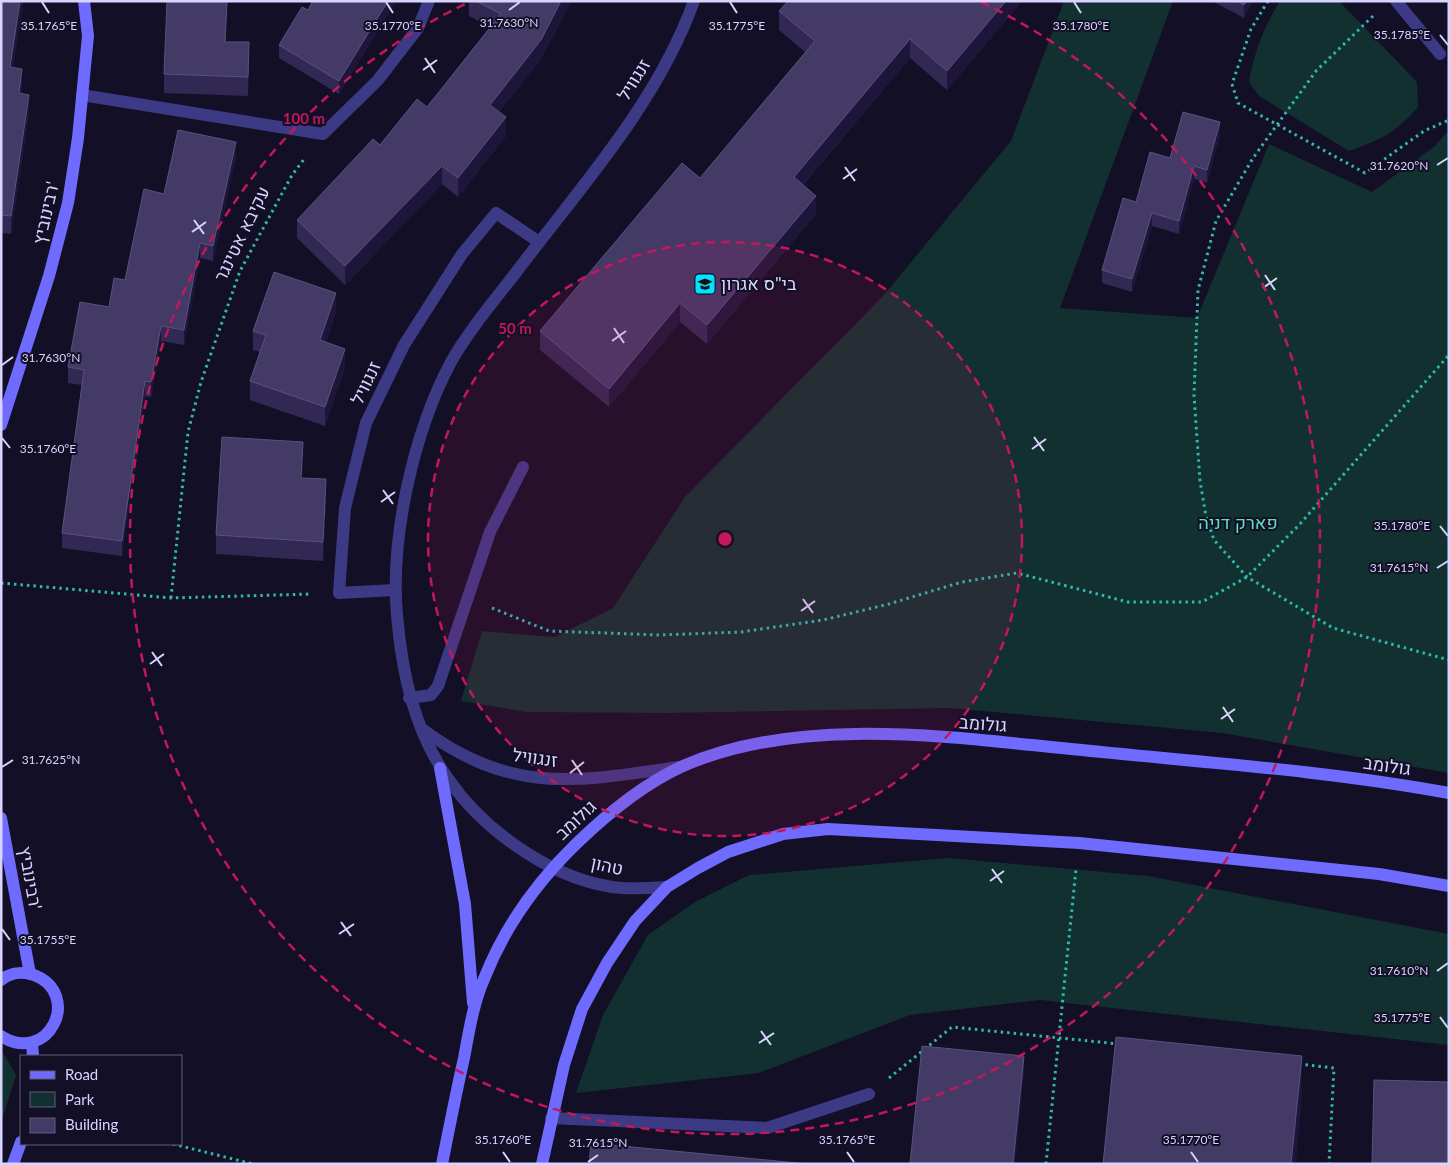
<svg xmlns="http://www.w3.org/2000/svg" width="1450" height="1165" viewBox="0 0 1450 1165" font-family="Lato,Heebo,sans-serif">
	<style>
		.green { fill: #12302f }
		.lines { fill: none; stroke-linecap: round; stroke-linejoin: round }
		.path { stroke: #2fb8b0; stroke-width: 3; stroke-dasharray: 2.5 4; stroke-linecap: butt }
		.lane { stroke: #3d3a85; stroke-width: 12 }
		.street { stroke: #3d3a85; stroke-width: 12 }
		.secondary { stroke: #6f6bff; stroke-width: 12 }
		.wall { fill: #312854 }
		.shaded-wall { fill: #1d163a }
		.building { fill: #433a66; stroke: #5a527e }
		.ticks { fill: none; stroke: #d9d4ff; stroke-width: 2 }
		.ring { fill: none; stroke: #c2185b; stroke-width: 2.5; stroke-dasharray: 9 6 }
		.labels { text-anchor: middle; stroke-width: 4; stroke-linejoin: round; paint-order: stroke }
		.street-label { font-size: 18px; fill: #d9d4ff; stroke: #130f26 }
		.poi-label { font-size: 18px; fill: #d9d4ff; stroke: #130f26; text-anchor: start }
		.park-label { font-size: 18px; fill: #5fe0c0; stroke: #130f26 }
		.ticks-label { font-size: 12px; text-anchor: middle; fill: #d9d4ff; stroke: #130f26; stroke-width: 4; stroke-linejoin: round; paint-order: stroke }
		.centre { fill: #c2185b; stroke: #130f26; stroke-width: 2.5 }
		.ring-label { font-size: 15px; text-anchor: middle; font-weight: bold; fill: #c2185b; stroke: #130f26; stroke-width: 4; stroke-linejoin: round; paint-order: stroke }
	</style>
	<rect width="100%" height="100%" fill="#130f26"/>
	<g class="green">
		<path d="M1064,1H1173L1060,308L1197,318L1269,144L1372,192L1435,146L1449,130V773L1222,733L950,708L667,713L526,712L461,701L482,631L555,637L613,608L685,497L883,296L1011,141Z"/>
		<path d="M1280,1H1339L1417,82L1418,107C1396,133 1380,140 1349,151L1259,96L1249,82C1254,52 1264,27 1280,1Z"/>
		<path d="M948,858L1148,876L1449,934V1045L1040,1000L910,1015L759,1073L576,1093L603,1015L648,935L695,902L749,875Z"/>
		<path d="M1,1049L16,1075L1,1123Z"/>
	</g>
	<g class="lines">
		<g class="path">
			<path d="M1268,1L1251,29L1232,84L1238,103L1365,173L1424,131L1449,120"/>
			<path d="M1373,16L1316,71L1253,158L1216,221L1198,290L1194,395L1200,481L1206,516L1214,540L1247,577L1333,628L1449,660"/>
			<path d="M1,583L171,598L312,594"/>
			<path d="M171,598L188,432L201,382L240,271L292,175L305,158"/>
			<path d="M492,608L549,631L659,635L741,632L823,620L889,604L962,582L1017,573L1128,602H1202L1247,577L1299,525L1449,355"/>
			<path d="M1299,1064L1334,1068L1329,1164"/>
			<path d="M889,1078L952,1027L1119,1044"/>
			<path d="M173,1144L253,1164"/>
			<path d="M1046,1164L1076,869"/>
		</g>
		<g class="lane">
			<path d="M1396,1L1440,54"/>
			<path d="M82,95L323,134L378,80L418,28L429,1"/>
			<path d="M395,590L339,593L345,508L366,423L404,345L462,254L496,213L539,242"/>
			<path d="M409,698L431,695L438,686L490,532L523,467"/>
			<path d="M551,1118L767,1128L869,1094"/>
		</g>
		<g class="street">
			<path d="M422,729C512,795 576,782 679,767"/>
			<path d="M667,887C652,888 637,889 622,888C557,883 485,832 449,780C414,731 402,673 397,615C390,537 414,431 451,362C467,333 493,302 514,275C579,189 657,104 694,1"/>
		</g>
		<g class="secondary">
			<path d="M1,425L49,276L68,203L78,138L88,36L84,1"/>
			<path d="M440,768L465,904L473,1003"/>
			<path d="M1,818L30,974"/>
			<path d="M1,980C10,973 22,971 34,975C83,994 49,1066 1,1036"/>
			<path d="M32,1043L33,1056"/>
			<path d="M13,1164L21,1142"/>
			<path d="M442,1164C449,1129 456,1093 464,1058C469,1032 473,1004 484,979C504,928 538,881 576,844C608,813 643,784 683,766C800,715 948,737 1071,749C1197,762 1324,770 1449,793"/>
			<path d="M542,1164L564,1065L582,1009L607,963L635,921L667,887L698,868L728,852L783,834L828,829L1079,843L1379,874L1449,886"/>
		</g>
	</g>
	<g class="wall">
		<path d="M1,1H23L13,67L22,87L21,93L29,113L11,234L1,233Z"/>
		<path d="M313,1H396L339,94L279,58V45L308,10Z"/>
		<path d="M469,1H571L541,59L499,112L506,136L458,197L442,184L345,285L297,238V220L380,145L427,107L490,27L469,16Z"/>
		<path d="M788,1H1022L947,90L910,58L803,185L816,214L707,344L680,322L609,407L540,350V331L700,178L805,52L779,30V11Z"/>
		<path d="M1212,1H1253L1244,18Z"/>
		<path d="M226,42L249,61L248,96L164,93V74Z"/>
		<path d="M1220,135L1207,183L1194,179L1179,234L1152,226L1132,292L1102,283V270L1136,202L1170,158Z"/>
		<path d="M236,157L213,261L200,258L184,345L161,341L151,397L145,396L122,556L62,548V533L82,385L68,383V367L109,307L125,280L164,194Z"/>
		<path d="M336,312L326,342L345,368L325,426L250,400V381L260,352L253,350V331Z"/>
		<path d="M303,460L302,478L326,498L323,561L216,554V535Z"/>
	</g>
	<g class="shaded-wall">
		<path d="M20,1H23L10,85V67Z"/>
		<path d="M227,1H228L225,60V42Z"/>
		<path d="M388,1H396L339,94V81Z"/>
		<path d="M561,1H571L541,59L490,124V105Z"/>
		<path d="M1006,1H1022L947,90V71Z"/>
		<path d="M1247,1H1253L1244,18V5Z"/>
		<path d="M910,39V58L794,195V177Z"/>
		<path d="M249,42V61L248,96V77Z"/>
		<path d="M22,69V87L19,111V93Z"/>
		<path d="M29,95V113L11,234V216Z"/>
		<path d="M506,117V136L458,197V178Z"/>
		<path d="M1220,122V135L1207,183V170Z"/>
		<path d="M236,142V157L213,261V246Z"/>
		<path d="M442,166V184L345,285V266Z"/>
		<path d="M1194,166V179L1179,234V221Z"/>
		<path d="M816,196V214L707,344V325Z"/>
		<path d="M1152,213V226L1132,292V279Z"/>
		<path d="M200,243V258L184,345V330Z"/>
		<path d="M336,293V312L320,359V340Z"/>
		<path d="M680,303V322L609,407V389Z"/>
		<path d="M161,326V341L151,397V382Z"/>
		<path d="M345,349V368L325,426V407Z"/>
		<path d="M145,381V396L122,556V541Z"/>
		<path d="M303,442V460L301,496V478Z"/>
		<path d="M326,479V498L323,561V542Z"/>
		<path d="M1024,1056V1075L1015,1164H1013Z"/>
		<path d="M1302,1056V1096L1296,1164H1291Z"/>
	</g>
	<g class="building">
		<path d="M1,1H20L10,67L22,69L19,93L29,95L11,216L1,215Z"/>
		<path d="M167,1H227L225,42H249L248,77L164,74Z"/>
		<path d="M313,1H388L339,81L279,45L302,7L308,10Z"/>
		<path d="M476,1H561L541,40L490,105L506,117L458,178L442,166L345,266L297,220L373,139L380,145L417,99L427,107L501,14Z"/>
		<path d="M788,1H1006L947,71L910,39L794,177L816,196L707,325L680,303L609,389L540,331L682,163L700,178L815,41L779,11Z"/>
		<path d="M1237,1H1247L1244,5Z"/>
		<path d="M1183,112L1220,122L1207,170L1194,166L1179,221L1152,213L1132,279L1102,270L1123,198L1136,202L1150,152L1170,158Z"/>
		<path d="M178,130L236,142L213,246L200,243L184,330L161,326L151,382L145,381L122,541L62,533L84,370L68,367L80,302L109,307L114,278L125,280L144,189L164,194Z"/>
		<path d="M274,272L336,293L320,340L345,349L325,407L250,381L266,335L253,331Z"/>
		<path d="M222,437L303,442L301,478L326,479L323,542L216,535Z"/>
		<path d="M1116,1037L1302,1056L1291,1164H1103Z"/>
		<path d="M922,1046L1024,1056L1013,1164H910Z"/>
		<path d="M1374,1080L1449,1082V1164H1372Z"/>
		<path d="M591,1143L808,1164H589Z"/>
	</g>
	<path class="ticks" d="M42,2L49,13M386,2L393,13M730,2L737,13M1074,2L1081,13M509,10L520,2M1440,35L1448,45M425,58L435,73M423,70L437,60M1437,165L1448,158M845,167L855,181M843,179L857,169M194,220L204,234M192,232L206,222M1265,275L1275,290M1263,288L1277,278M614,328L624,343M612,341L626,331M2,365L13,357M1034,437L1044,451M2,438L10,448M1032,449L1046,439M383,490L393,504M381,502L395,492M1440,526L1448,536M1437,568L1448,561M803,599L813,613M801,611L815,601M152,652L162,666M150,664L164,654M1223,707L1233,722M1221,719L1235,709M572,760L582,775M2,767L13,760M570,773L584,762M992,869L1002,883M990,881L1004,871M341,922L351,936M2,929L10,940M339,934L354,924M1437,971L1448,963M1440,1017L1448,1028M761,1031L771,1045M759,1043L774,1033M503,1152L510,1162M847,1152L854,1162M1191,1152L1198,1162M588,1162L598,1155"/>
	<circle cx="725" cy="539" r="297" fill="#c2185b" fill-opacity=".12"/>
	<g class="ring">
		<circle cx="725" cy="539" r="297"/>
		<path d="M981 2A595 595 0 1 1 469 2"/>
	</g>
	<defs>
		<g id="school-square" transform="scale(1.125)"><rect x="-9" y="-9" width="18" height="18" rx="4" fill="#00e5ff" stroke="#130f26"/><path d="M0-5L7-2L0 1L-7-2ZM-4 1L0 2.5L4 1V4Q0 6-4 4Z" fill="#111"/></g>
	</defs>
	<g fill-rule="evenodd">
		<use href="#school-square" x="705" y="284"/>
	</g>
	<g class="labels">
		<g class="street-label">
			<text transform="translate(634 80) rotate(-58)" y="6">זנגוויל</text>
			<text transform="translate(46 213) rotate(-77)" y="6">רבינוביץ'</text>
			<text transform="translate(242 234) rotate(-64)" y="6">עקיבא אטינגר</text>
			<text transform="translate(366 383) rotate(-64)" y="6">זנגוויל</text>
			<text transform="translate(983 724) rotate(4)" y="6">גולומב</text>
			<text transform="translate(535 758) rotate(8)" y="6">זנגוויל</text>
			<text transform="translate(1387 766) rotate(8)" y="6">גולומב</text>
			<text transform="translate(576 820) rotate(-43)" y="6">גולומב</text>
			<text transform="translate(607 866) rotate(12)" y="6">טהון</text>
			<text transform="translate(30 878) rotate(80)" y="6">רבינוביץ'</text>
		</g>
		<g class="poi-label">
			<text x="721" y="290">בי"ס אגרון</text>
		</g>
		<g class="park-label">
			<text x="1238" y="529">פארק דניה</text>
		</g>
	</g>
	<g class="ticks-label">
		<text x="509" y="27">31.7630°N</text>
		<text x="49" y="30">35.1765°E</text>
		<text x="393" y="30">35.1770°E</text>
		<text x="737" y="30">35.1775°E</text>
		<text x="1081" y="30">35.1780°E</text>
		<text x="1402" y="39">35.1785°E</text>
		<text x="1399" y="170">31.7620°N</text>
		<text x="51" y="362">31.7630°N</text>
		<text x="48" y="453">35.1760°E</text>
		<text x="1402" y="530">35.1780°E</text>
		<text x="1399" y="572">31.7615°N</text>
		<text x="51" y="764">31.7625°N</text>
		<text x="48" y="944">35.1755°E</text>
		<text x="1399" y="975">31.7610°N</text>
		<text x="1402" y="1022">35.1775°E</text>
		<text x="503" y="1144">35.1760°E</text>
		<text x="847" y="1144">35.1765°E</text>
		<text x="1191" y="1144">35.1770°E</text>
		<text x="598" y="1147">31.7615°N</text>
	</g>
	<circle cx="725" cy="539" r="8" class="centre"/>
	<g class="ring-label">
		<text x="304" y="124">100 m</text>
		<text x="515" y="334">50 m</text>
	</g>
	<rect width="1450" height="1165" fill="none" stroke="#d9d4ff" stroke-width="5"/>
	<rect x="20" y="1055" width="162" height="90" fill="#130f26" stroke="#625e7d"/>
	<rect x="30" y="1071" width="25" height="8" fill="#6f6bff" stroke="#625e7d"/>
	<text x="65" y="1080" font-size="15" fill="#d9d4ff">Road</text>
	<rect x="30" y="1092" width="25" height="15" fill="#12302f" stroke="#625e7d"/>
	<text x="65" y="1105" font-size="15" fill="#d9d4ff">Park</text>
	<rect x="30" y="1118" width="25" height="15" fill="#433a66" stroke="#625e7d"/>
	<text x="65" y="1130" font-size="15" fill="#d9d4ff">Building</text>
</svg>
